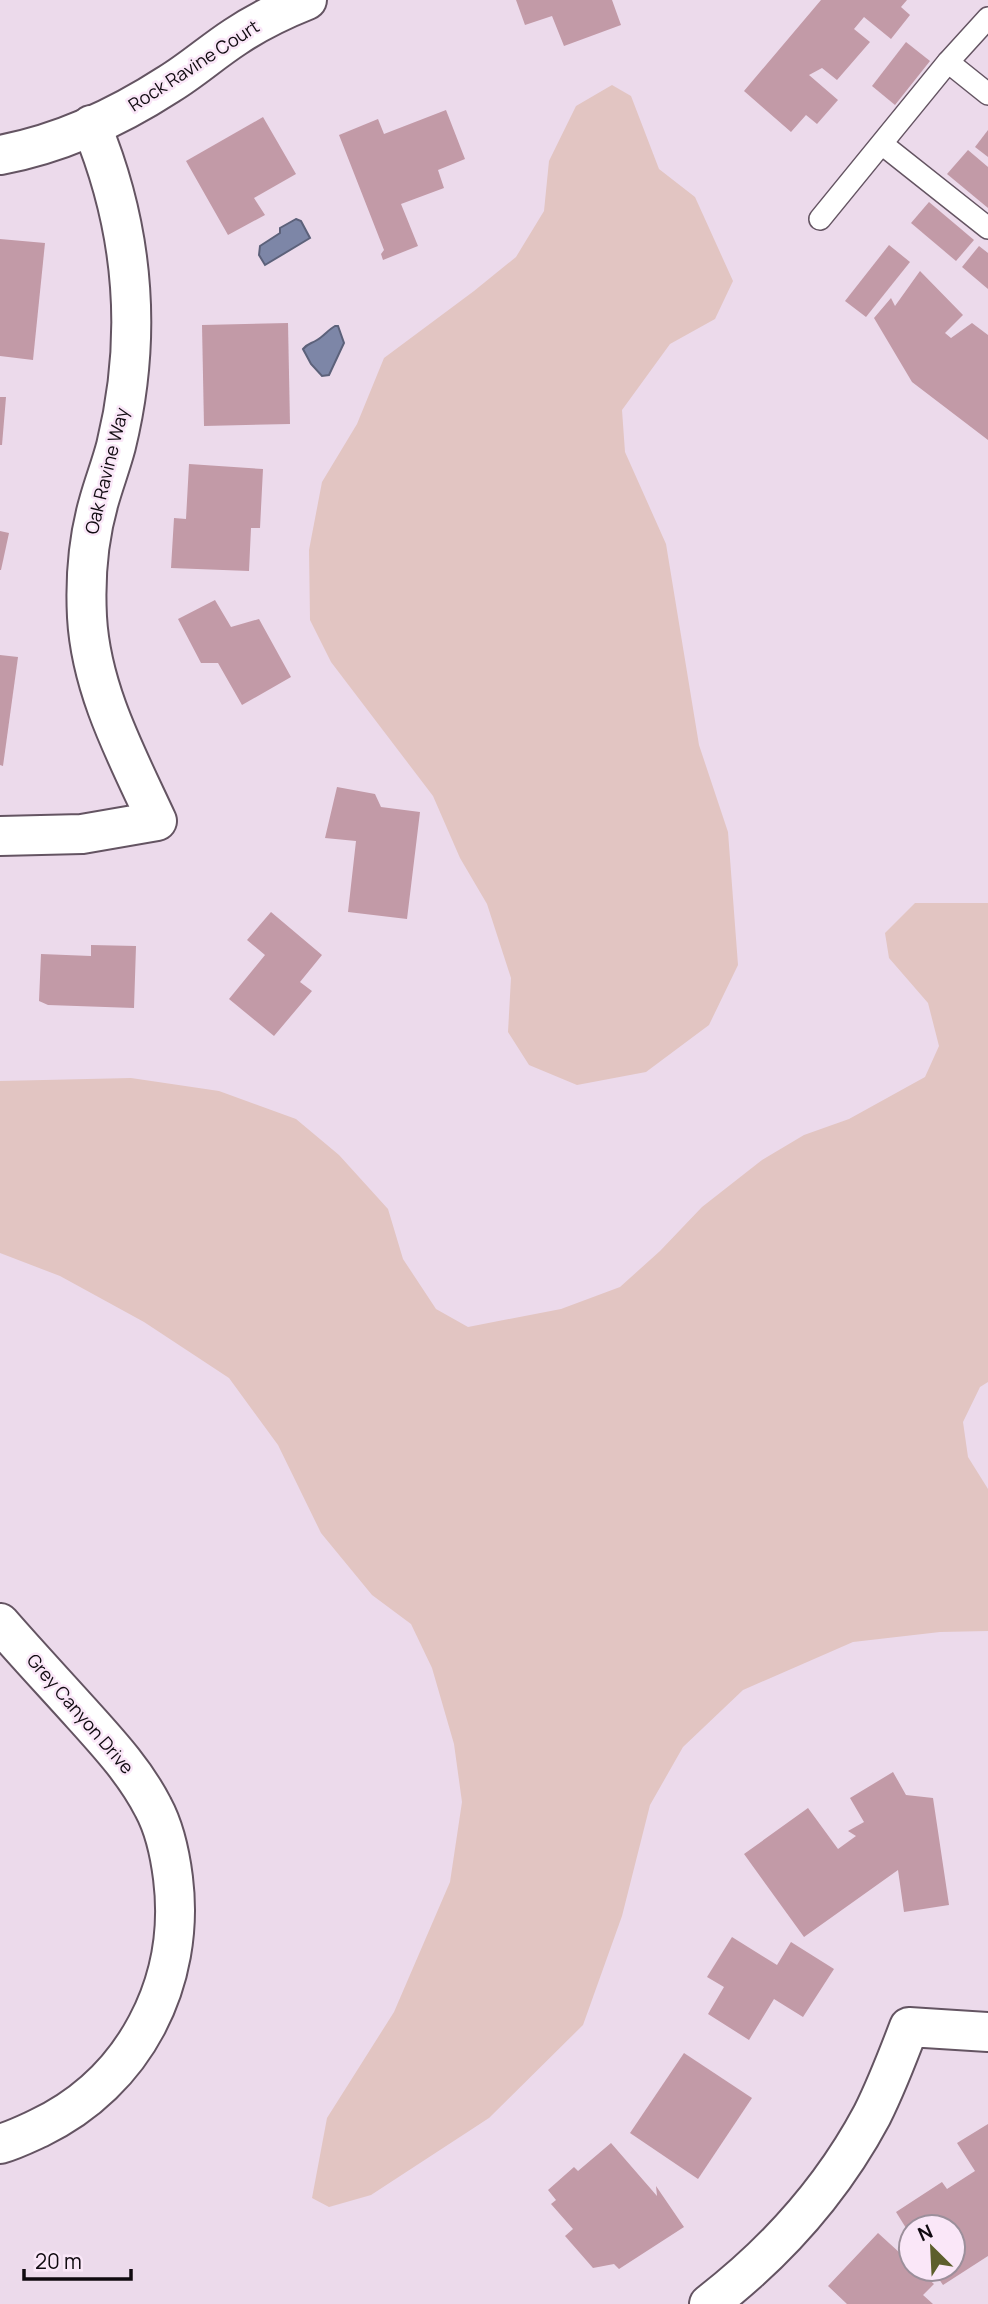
<svg xmlns="http://www.w3.org/2000/svg" width="988" height="2304" viewBox="0 0 988 2304" font-family="Manrope,sans-serif">
	<style>
		.green { fill: #e2c5c2 }
		.water { fill: #7d86a7; stroke: #5c617a; stroke-width: 2 }
		.building { fill: #c29aa7 }
		.lines { fill: none; stroke-linecap: round; stroke-linejoin: round }
		.service-casing { stroke: #645462; stroke-width: 24 }
		.minor-casing { stroke: #645462; stroke-width: 42 }
		.service { stroke: #fff; stroke-width: 21 }
		.minor { stroke: #fff; stroke-width: 38 }
		.labels { text-anchor: middle; stroke-width: 5; stroke-linejoin: round; paint-order: stroke }
		.street-label { font-size: 18px; fill: #100a10; stroke: #fae7f8 }
	</style>
	<rect width="100%" height="100%" fill="#ecdaeb"/>
	<g class="green">
		<path d="M612,85L631,96L659,169L695,197L733,281L715,319L670,344L622,410L625,452L666,544L699,745L728,832L738,965L709,1025L646,1072L577,1085L529,1065L508,1032L511,978L487,904L460,858L433,796L331,662L310,620L309,550L322,482L357,424L384,358L474,291L516,257L544,211L549,161L576,106Z"/>
		<path d="M915,903H988V1382L980,1387L963,1422L968,1457L988,1489V1631L940,1632L853,1642L743,1690L683,1747L650,1805L622,1916L583,2025L489,2118L371,2195L329,2207L312,2198L327,2118L394,2012L450,1882L462,1802L454,1744L432,1668L411,1624L372,1595L321,1533L278,1445L229,1378L144,1322L60,1276L0,1253V1081L131,1078L219,1091L296,1119L339,1155L388,1209L403,1259L436,1309L468,1327L561,1309L620,1287L660,1251L702,1207L762,1160L804,1135L849,1119L925,1077L939,1046L928,1003L889,958L885,933Z"/>
	</g>
	<g class="water">
		<path d="M296,219L301,221L310,238L265,265L259,255L260,246L280,233V228Z"/>
		<path d="M335,326H338L344,343L329,375L322,376L311,364L303,349C308,343 311,344 317,340C324,336 328,330 335,326Z"/>
	</g>
	<g class="building">
		<path d="M516,0H612L621,25L564,46L552,16L525,25Z"/>
		<path d="M821,0H907L901,7L910,15L891,39L864,17L854,29L870,42L837,80L822,68L809,75L838,100L817,124L806,115L791,132L744,91Z"/>
		<path d="M906,42L930,61L895,105L872,86Z"/>
		<path d="M446,110L465,159L438,170L444,188L401,204L418,246L383,260L381,254L384,250L339,135L378,119L384,134Z"/>
		<path d="M263,117L296,174L254,198L265,215L228,235L186,161Z"/>
		<path d="M988,130V157L975,147Z"/>
		<path d="M968,150L988,167V208L947,174Z"/>
		<path d="M929,202L974,240L956,261L911,223Z"/>
		<path d="M0,239L45,243L33,360L0,356Z"/>
		<path d="M889,245L910,262L866,317L845,301Z"/>
		<path d="M979,246L988,253V289L962,267Z"/>
		<path d="M920,271L963,315L945,333L951,338L972,323L988,335V440L912,382L874,318L891,298L895,306Z"/>
		<path d="M288,323L290,424L204,426L202,325Z"/>
		<path d="M0,397H6L2,445H0Z"/>
		<path d="M189,464L263,469L260,528H251L249,571L171,568L174,518L186,519Z"/>
		<path d="M0,531L9,533L1,570H0Z"/>
		<path d="M215,600L231,627L259,619L291,677L242,705L218,663H201L178,619Z"/>
		<path d="M0,655L18,657L3,766L0,765Z"/>
		<path d="M337,787L375,794L381,807L420,812L407,919L348,912L356,841L325,838Z"/>
		<path d="M271,912L322,955L300,982L312,991L274,1036L229,999L265,955L247,940Z"/>
		<path d="M91,945L136,946L134,1008L48,1005L39,1001L41,954L91,956Z"/>
		<path d="M893,1772L906,1795L933,1798L949,1905L904,1912L898,1870L804,1937L744,1854L808,1808L838,1849L856,1836L848,1831L864,1822L850,1798Z"/>
		<path d="M732,1937L777,1965L791,1942L834,1969L803,2017L774,1999L749,2040L708,2014L724,1987L707,1977Z"/>
		<path d="M684,2053L752,2098L698,2179L630,2133Z"/>
		<path d="M988,2124V2256L943,2285L932,2269H953V2227H911V2236L896,2212L942,2182L947,2189L975,2171L957,2143Z"/>
		<path d="M611,2143L657,2196L656,2186L684,2227L619,2269L614,2264L593,2268L565,2236L573,2229L551,2204L556,2200L548,2190L574,2167L578,2171Z"/>
		<path d="M878,2233L911,2263V2269H917L934,2284L923,2295L933,2304H847L828,2286Z"/>
	</g>
	<g class="lines">
		<g class="service-casing">
			<g id="service">
				<path d="M988,18L948,62L988,94"/>
				<path d="M882,144L988,228"/>
				<path d="M820,219L948,62"/>
			</g>
		</g>
		<g class="minor-casing">
			<g id="minor">
				<path d="M0,155C59,144 118,117 169,84C192,70 212,52 235,37C257,22 282,10 307,0"/>
				<path d="M0,836L82,834L157,821C127,756 91,690 87,617C85,578 88,539 99,501C104,483 111,465 116,446C143,336 134,229 91,125"/>
				<path d="M0,1623C27,1654 55,1684 82,1714C109,1744 135,1772 153,1807C165,1829 170,1854 173,1878C186,1982 135,2082 39,2128C26,2134 14,2140 0,2144"/>
				<path d="M709,2304C775,2253 832,2190 872,2115C886,2087 898,2056 909,2027L988,2032"/>
			</g>
		</g>
		<use href="#service" class="service"/>
		<use href="#minor" class="minor"/>
	</g>
	<g class="labels">
		<g class="street-label">
			<text transform="translate(194 66) rotate(-33)" y="6">Rock Ravine Court</text>
			<text transform="translate(107 471) rotate(-76)" y="6">Oak Ravine Way</text>
			<text transform="translate(80 1714) rotate(49)" y="6">Grey Canyon Drive</text>
		</g>
	</g>
	<g transform="translate(932 2248) rotate(336)"><circle r="33" fill="#fae7f8" stroke="#9c8f9b" stroke-width="2"/>
	<path d="M0-5L12 26L0 18L-12 26Z" fill="#5d5f2c"/>
	<text y="-10" font-size="19" font-weight="bold" text-anchor="middle" fill="#100a10">N</text>
	</g>
	<path d="M24 2269v10h107v-10" fill="none" stroke="#100a10" stroke-width="3.5"/>
	<text x="35" y="2269" font-size="21" fill="#100a10" stroke="#fae7f8" stroke-width="5" paint-order="stroke">20 m</text>
</svg>
